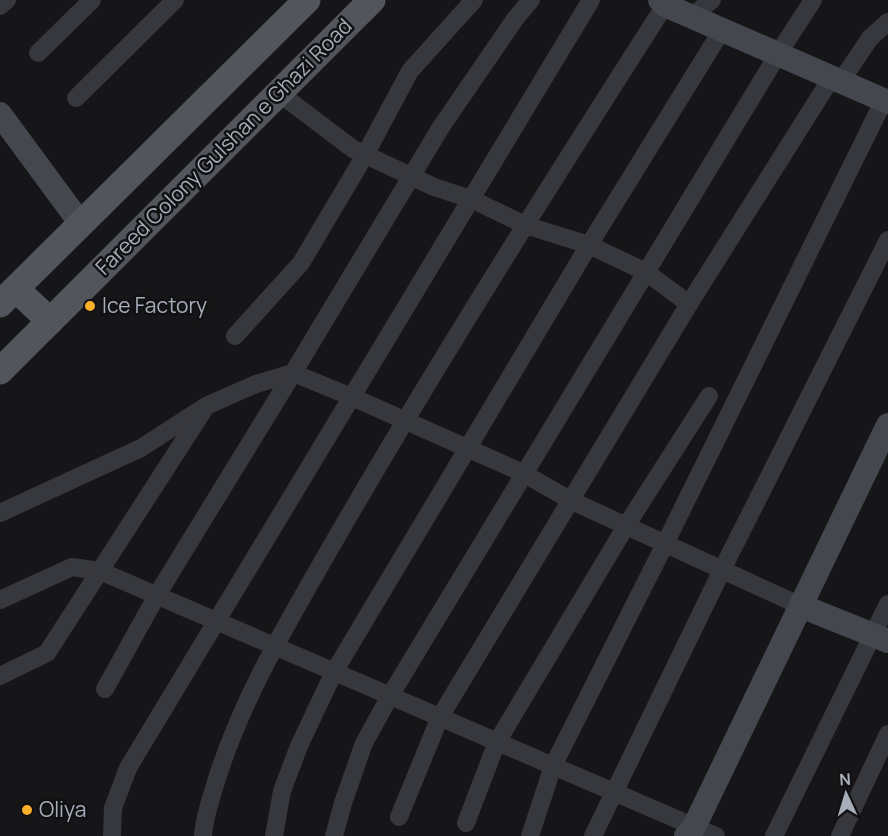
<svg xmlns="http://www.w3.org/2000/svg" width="888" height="836" viewBox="0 0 888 836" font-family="Manrope,sans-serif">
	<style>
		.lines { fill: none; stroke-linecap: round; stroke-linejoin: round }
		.street { stroke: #37383d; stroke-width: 18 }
		.secondary { stroke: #44474d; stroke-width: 24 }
		.primary { stroke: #52555c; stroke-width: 27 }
		.poi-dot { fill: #fcb02a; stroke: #111113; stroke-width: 2 }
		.labels { text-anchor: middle; stroke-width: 5; stroke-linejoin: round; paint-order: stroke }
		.street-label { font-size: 21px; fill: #a7adb9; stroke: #111113 }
		.poi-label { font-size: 21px; fill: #a7adb9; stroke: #111113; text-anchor: start }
	</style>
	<rect width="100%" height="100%" fill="#161618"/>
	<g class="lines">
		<g class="street">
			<path d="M0,6L7,0"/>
			<path d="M692,16L712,0"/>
			<path d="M38,53L92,0"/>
			<path d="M841,81L870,38L888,22"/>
			<path d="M279,93L353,149L434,187L471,199L525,225L589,245L646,272L689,304"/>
			<path d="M76,98L175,0"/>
			<path d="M235,336L301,263L365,155L410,71L474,0"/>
			<path d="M0,513L141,448L206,406L256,384L293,373L441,127L515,19L531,0"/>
			<path d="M0,600L72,567L100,571L716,836"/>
			<path d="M0,676L47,653L203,411"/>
			<path d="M105,689L157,595L293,373L352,397L523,473L570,500L801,606"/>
			<path d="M399,817L440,717L689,304L832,77"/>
			<path d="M466,823L497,742L626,526L709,396"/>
			<path d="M112,836L113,808L128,768L591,0"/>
			<path d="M203,836C204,818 210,802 215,785C240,702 285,627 328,552C435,366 550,185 665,5"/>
			<path d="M274,836L282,791L299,746L334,672L589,245L722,30"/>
			<path d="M334,836L343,803L364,743L390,696L778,54L813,0"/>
			<path d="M530,836L553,766L665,544L884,100"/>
			<path d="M593,836L722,570L888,240"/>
			<path d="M774,836L888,604"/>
			<path d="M840,836L888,734"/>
		</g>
		<g class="secondary">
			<path d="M660,0L665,5L888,102"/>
			<path d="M0,114L81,224"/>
			<path d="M801,606L888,641"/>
			<path d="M686,836L694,827L888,425"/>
		</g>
		<g class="primary">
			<path d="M16,289L50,321"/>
			<path d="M0,304L307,0"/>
			<path d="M0,371L372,0"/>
		</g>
	</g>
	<g class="poi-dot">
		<circle cx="90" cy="306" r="6"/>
		<circle cx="27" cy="810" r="6"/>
	</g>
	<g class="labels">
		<g class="street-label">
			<text transform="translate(224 147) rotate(-45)" y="7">Fareed Colony Gulshan e Ghazi Road</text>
		</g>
		<g class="poi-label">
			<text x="102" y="313">Ice Factory</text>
			<text x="39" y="817">Oliya</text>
		</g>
	</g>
	<g transform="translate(846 794) rotate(356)" stroke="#111113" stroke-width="4.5" paint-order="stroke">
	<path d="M0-4.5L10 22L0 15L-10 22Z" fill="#a7adb9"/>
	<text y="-9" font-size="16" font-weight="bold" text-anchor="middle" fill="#a7adb9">N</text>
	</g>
</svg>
